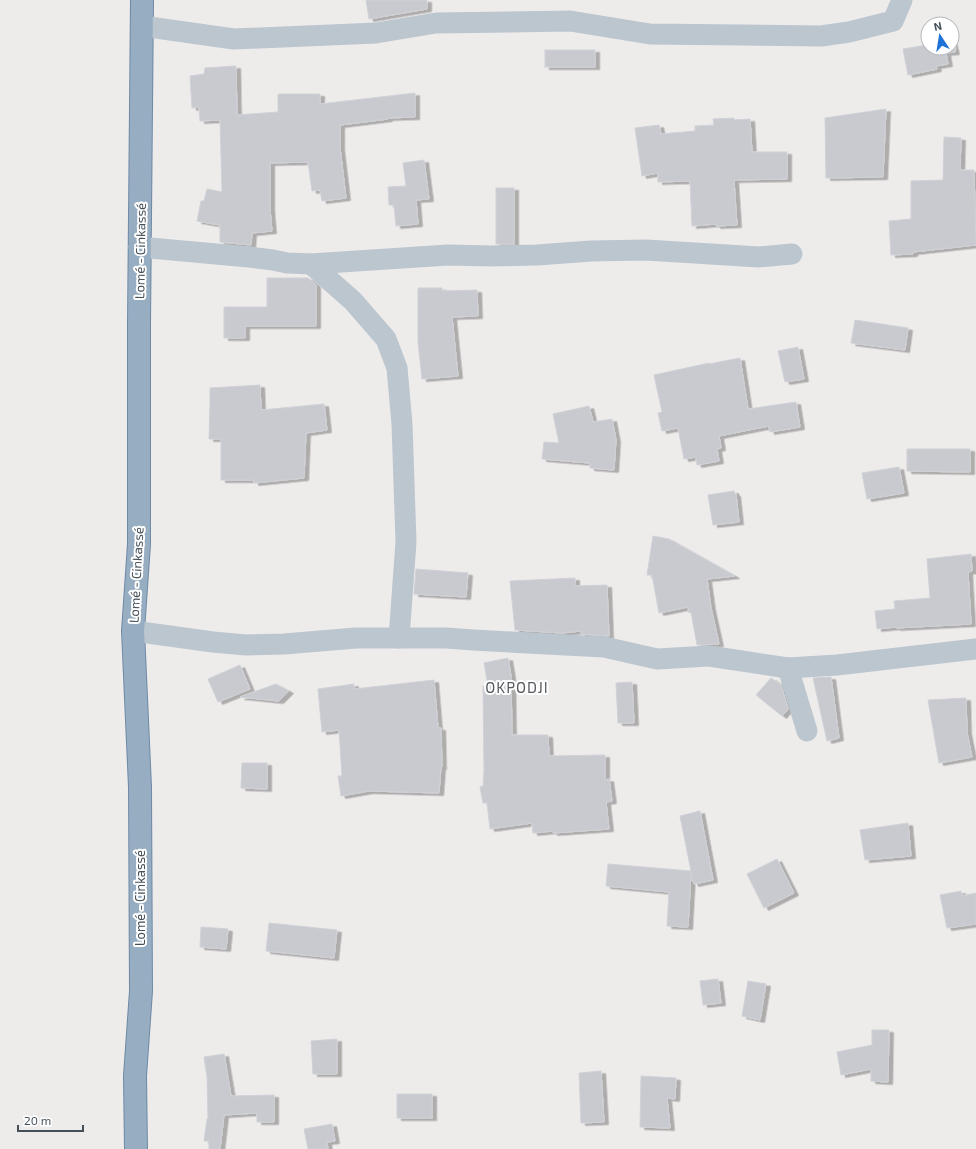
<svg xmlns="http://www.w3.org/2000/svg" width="976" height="1149" viewBox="0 0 976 1149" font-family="'Exo 2',sans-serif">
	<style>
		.building { fill: #c8cad0; stroke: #cfd1d7; filter: url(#shadow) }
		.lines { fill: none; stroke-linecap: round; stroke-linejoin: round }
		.trunk-casing { stroke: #6e8aa6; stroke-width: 24 }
		.minor { stroke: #bcc6ce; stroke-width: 21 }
		.trunk { stroke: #96adc2; stroke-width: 22 }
		.labels { text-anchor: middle; stroke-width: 4; stroke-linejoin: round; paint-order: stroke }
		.street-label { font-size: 13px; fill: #444f58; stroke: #fff }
		.quarter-label { font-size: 15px; letter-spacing: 1px; fill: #585c60; stroke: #fff }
	</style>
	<defs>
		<filter id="shadow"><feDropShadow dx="4.5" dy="2.5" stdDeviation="0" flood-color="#0004"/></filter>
	</defs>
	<rect width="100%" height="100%" fill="#eeebeb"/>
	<g class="building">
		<path d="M366,0H427V9L369,19Z"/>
		<path d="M925,37H928V48H952V40L955,52L946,53L948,64L936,66L937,69L908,75L903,49L927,45Z"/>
		<rect x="545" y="50" width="50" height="17"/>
		<path d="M236,66L237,115L278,112V94H320V104L415,93V117L388,118V119L340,125V148L346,198L322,201L320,190L312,191L308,162L270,163V209L272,231L252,233L251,245L220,242V225L197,221L201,201H204L207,189L222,192L220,120L200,121L199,107L192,108L190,76L204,74L205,68Z"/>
		<path d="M886,109L883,177L826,178L825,118Z"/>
		<path d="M734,118V120L750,119L752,152H787V179L734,180L737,225L716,226V224L692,226L690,181L658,182V173L642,176L635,128L659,125L661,134L695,131V126L714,125L713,119Z"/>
		<path d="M944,137L961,138L960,170H974L976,245L913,252V254L891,255L889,221L911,219V181L943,180Z"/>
		<path d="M424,160L429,199L416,200L418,224L396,226L394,205H389L388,187L406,186L403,163Z"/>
		<rect x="496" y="188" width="18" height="56"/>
		<path d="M267,278H308L316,285V326H245V338H224V307H267Z"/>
		<path d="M418,288H442V291L477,290L478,316L452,317L458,376L422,379L418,342Z"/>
		<path d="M855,320L908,328L905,350L851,343Z"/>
		<path d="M798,347L804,379L785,382L778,351Z"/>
		<path d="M740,358L748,409L796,402L800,427L770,432L769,426L719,436L721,448L717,449L719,461L697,465L696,457L684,459L678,428L662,431L658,413L662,412L654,375L709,363V364Z"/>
		<path d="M260,385L261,410L324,404L327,430L306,433L304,478L254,483V480H221V439H209L210,402V388Z"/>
		<path d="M589,406L593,422L612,419L616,440L614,470L590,468V463L542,459L544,442L559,443L553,414Z"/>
		<path d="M907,449H970V472L907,471Z"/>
		<path d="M899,467L904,493L867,499L862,473Z"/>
		<path d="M734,491L735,494H736L739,522L713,525L708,495Z"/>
		<path d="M653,536L669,539L735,576L707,579L711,608L719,644L697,645L691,612L689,613L688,607L659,613L652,575H647Z"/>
		<path d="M971,554L972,571L968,572L971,624L896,628V627L877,629L875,611L895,609L894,601L930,598L927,559Z"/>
		<path d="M416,569L468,573L466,597L414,594Z"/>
		<path d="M575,578V586L607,585L609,636L581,634V631L562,633L515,630L510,581Z"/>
		<path d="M508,658L511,676L512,735H548L549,756L605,755V780L609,779L612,801L606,802L609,829L553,833V831L533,833L532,823L490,829L487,803H483L480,787L483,786L484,770L483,686H488L484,663Z"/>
		<path d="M240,665L250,689L218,702L208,679Z"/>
		<path d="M831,677L839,738L827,741L813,678Z"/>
		<path d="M771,678L781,685L788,709L782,716L756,695Z"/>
		<path d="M434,680L438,728H441L442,767H441L439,793L369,791L341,796L338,776H342L339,730L322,732L318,689L354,684V689Z"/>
		<path d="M632,682L634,723H618L616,683Z"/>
		<path d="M276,684L289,691L279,701L240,697Z"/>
		<path d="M966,698L967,732L972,757L939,763L928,700Z"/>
		<path d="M242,763H267V789L241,788Z"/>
		<path d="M700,811L713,880L694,884L691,873L688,927L667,926L669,892L606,886L608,864L691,871L680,816Z"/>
		<path d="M908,823L911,856L865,860L860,830Z"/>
		<path d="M777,859L794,893L764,908L747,874Z"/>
		<path d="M961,891L962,896L976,893V924L947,928L940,895Z"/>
		<path d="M269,923L337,930L334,958L266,951Z"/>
		<path d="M201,927L228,929L226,949L200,947Z"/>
		<path d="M718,979L721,1003L703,1005L700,981Z"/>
		<path d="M748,981L766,984L760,1020L742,1016Z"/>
		<path d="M872,1030H889L888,1082L871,1081V1069L841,1075L837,1052L872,1045Z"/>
		<path d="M337,1039V1074H313L311,1041Z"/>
		<path d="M224,1054L231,1096L274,1095V1122H257V1113L224,1115L220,1149H209V1141H204L207,1119L208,1118L207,1077L204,1057Z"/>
		<path d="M601,1071L604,1122L581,1123L579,1073Z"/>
		<path d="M641,1076L676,1078L675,1099L667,1098L670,1128L640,1127Z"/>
		<rect x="397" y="1094" width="35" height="24"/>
		<path d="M332,1124L335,1141L327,1142L328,1149H308L304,1129Z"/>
	</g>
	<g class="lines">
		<g class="trunk-casing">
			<path id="trunk" d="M136,1149L135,1076L141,991L140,787L133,631L139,544V323L142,0"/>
		</g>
		<g class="minor">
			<path d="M142,26L234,39L376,33L436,23L570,21L650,34L821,36L849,32L893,21L902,0"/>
			<path d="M139,247L249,257L273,260L287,263L311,264L448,255L493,256L537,255L591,251L646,250L759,257L792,254"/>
			<path d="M311,264L353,301L386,339L397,368L402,424L406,542L399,638"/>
			<path d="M133,631L213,642L246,645L284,644L356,638H446L473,640L604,647L657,659L709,656L788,668L837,665L976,649"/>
			<path d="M788,668L807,731"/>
		</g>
		<use href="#trunk" class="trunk"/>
	</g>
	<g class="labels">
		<g class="street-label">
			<text transform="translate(140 251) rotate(-89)" y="5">Lomé - Cinkassé</text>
			<text transform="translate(136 575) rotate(-87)" y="5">Lomé - Cinkassé</text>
			<text transform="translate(140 898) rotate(-90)" y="5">Lomé - Cinkassé</text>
		</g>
		<g class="quarter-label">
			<text x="517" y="693">OKPODJI</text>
		</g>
	</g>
	<g transform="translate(940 36) rotate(348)"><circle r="19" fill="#ffffff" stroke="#b4b9bc"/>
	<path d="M0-3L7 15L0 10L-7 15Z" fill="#1c72d7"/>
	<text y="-6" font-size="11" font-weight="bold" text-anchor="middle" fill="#444f58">N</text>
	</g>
	<path d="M18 1125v6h65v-6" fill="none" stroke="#444f58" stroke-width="2"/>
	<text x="24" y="1125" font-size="12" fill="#444f58" stroke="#ffffff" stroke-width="3" paint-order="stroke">20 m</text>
</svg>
